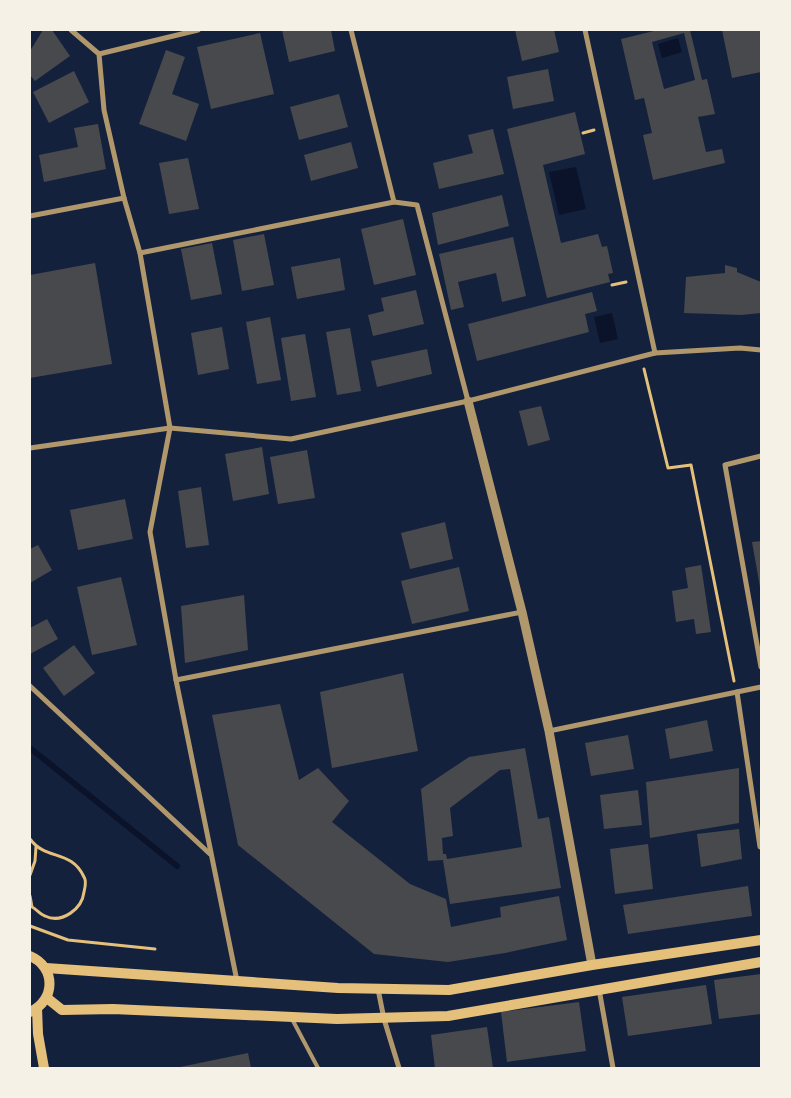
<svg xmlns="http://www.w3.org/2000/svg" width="791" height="1098" viewBox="0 0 791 1098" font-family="'Sofia Sans Condensed',sans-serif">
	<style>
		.water { fill: #0b132b }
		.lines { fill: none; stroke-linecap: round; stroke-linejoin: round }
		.stream { stroke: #0b132b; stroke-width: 6 }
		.building { fill: #48494c; fill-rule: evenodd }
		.path { stroke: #e5c07b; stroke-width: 3 }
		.service { stroke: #b1986c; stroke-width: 4 }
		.minor { stroke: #b1986c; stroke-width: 5 }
		.tertiary { stroke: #b1986c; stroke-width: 9 }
		.secondary { stroke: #e5c07b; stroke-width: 10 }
	</style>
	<rect width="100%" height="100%" fill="#14213d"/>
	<g class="water">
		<path d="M678,38L682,52L662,58L658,44Z"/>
		<path d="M576,167L586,209L559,215L549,172Z"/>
		<path d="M612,313L618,339L600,343L594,317Z"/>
	</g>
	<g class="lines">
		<path class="stream" d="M30,748L177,866"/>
	</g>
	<g class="building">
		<path d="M43,30H52L70,56L35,81L30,75V51Z"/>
		<path d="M282,30H331L335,51L289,62Z"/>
		<path d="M515,30H554L559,52L522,61Z"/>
		<path d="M658,30H690L702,80L707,79L715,114L698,117L706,152L722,149L725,163L653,180L643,135L652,133L644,98L635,100L621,39ZM684,33L695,80L664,89L652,42Z"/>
		<path d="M722,30H761V72L732,78Z"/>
		<path d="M260,33L274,94L211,109L197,47Z"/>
		<path d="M166,50L185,57L172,94L199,104L186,141L139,124Z"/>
		<path d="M548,69L554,101L513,109L507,77Z"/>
		<path d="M74,71L89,102L49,123L33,92Z"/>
		<path d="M339,94L348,127L299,140L290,107Z"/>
		<path d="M575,112L585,154L543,165L561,243L598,234L602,247L607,246L613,273L608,274L610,282L547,298L507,129Z"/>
		<path d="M98,124L106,169L44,182L39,155L78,147L74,128Z"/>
		<path d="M493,129L504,174L439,189L433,163L473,153L468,135Z"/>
		<path d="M351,142L358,168L311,181L304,155Z"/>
		<path d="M188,158L199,209L169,214L159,163Z"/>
		<path d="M502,195L509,226L438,245L432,213Z"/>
		<path d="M403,219L416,275L374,285L361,229Z"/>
		<path d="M264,234L274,285L242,291L233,240Z"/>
		<path d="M513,237L526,296L502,302L496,273L458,282L464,307L451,310L439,254Z"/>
		<path d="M212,243L222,294L191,300L181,249Z"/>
		<path d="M340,258L345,290L297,299L291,267Z"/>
		<path d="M95,263L112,364L30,378V275Z"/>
		<path d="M725,265L737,268V272L761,282V313L741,315L684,313L686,277L725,273Z"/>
		<path d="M416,290L424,324L373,336L368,315L384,311L381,298Z"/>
		<path d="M592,292L597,311L585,314L589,332L477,361L468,324Z"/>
		<path d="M270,317L281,380L257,384L246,322Z"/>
		<path d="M222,327L229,369L198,375L191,333Z"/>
		<path d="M350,328L361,391L337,395L326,332Z"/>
		<path d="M305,334L316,397L291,401L281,338Z"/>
		<path d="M427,349L432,374L377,387L371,361Z"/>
		<path d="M541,406L550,440L528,446L519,411Z"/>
		<path d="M262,447L269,494L233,501L225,454Z"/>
		<path d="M307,450L315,498L278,504L270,457Z"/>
		<path d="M201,487L209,545L186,548L178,491Z"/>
		<path d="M125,499L133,539L78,550L70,510Z"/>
		<path d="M445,522L453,559L410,569L401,533Z"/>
		<path d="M761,541V586L760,587L752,542Z"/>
		<path d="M38,545L52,570L30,583V549Z"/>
		<path d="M701,565L711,632L696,634L694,619L676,622L672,591L688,588L685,568Z"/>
		<path d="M459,567L469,611L412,624L401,581Z"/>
		<path d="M121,577L137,645L92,655L77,587Z"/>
		<path d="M244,595L248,650L185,663L181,606Z"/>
		<path d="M47,619L58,639L30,654V628Z"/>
		<path d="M74,645L95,673L64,696L43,668Z"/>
		<path d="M403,673L418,751L332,768L320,692Z"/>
		<path d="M280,704L299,780L318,768L349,801L332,822L410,884L446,899L451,927L501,917L500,907L559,896L567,940L505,953L448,962L374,954L238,845L212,715Z"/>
		<path d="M707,720L713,751L670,759L665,729Z"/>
		<path d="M628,735L634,769L591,776L585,743Z"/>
		<path d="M525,748L538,819L549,817L561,888L450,904L443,860L428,861L421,789L469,757ZM510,769L522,847L447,859L446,854H443L442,838L453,836L450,808L500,770Z"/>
		<path d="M739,768V823L650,838L646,782Z"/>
		<path d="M638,790L642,825L604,829L600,795Z"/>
		<path d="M739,829L742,859L701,867L697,834Z"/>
		<path d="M648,844L653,889L615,894L610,849Z"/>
		<path d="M748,886L752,916L628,934L623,905Z"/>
		<path d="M761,974V1014L719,1019L714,980Z"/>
		<path d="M706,985L712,1024L628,1036L622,997Z"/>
		<path d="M579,1002L586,1051L507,1062L501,1012Z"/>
		<path d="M487,1027L493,1068H435L431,1035Z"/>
		<path d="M248,1053L251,1068H180V1067Z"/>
	</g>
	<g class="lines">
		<g class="path">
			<path d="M583,133L594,130"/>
			<path d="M612,285L626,282"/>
			<path d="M644,369L668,468L691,465L734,681"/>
			<path d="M30,839C46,861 71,849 84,877C87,881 85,887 84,892C82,909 62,924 45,916C40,914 36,909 32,907L30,896"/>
			<path d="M30,875L35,861L36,847"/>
			<path d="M30,926L68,940L155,949"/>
		</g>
		<path class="service" d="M292,1019L318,1068"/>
		<g class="minor">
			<path d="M71,30L99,54L104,110L124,198L140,253L170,428L150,532L176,680L237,981"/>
			<path d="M351,30L394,202L417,205L468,401"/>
			<path d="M585,30L655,353"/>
			<path d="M99,54L198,30"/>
			<path d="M30,216L124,198"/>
			<path d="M140,253L394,202"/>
			<path d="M30,448L170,428L291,439L468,401L655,353L740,348L761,350"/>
			<path d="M761,456L725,465L761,667"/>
			<path d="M176,680L522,612"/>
			<path d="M30,686L210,854"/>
			<path d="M737,692L760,847"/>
			<path d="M549,731L761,687"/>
			<path d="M378,989L384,1019L399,1068"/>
			<path d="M599,989L613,1068"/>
		</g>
		<path class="tertiary" d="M468,401L522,612L549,731L592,965"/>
		<g class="secondary">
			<path d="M30,956C56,967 56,1000 30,1012"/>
			<path d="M46,968L338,988L449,990L592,965L761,940"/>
			<path d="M47,998L62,1010L113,1009L337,1019L448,1016L761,962"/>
			<path d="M37,1008L38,1034L44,1068"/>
		</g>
	</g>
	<rect width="791" height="1098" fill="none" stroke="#f6f1e7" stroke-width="62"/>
</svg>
